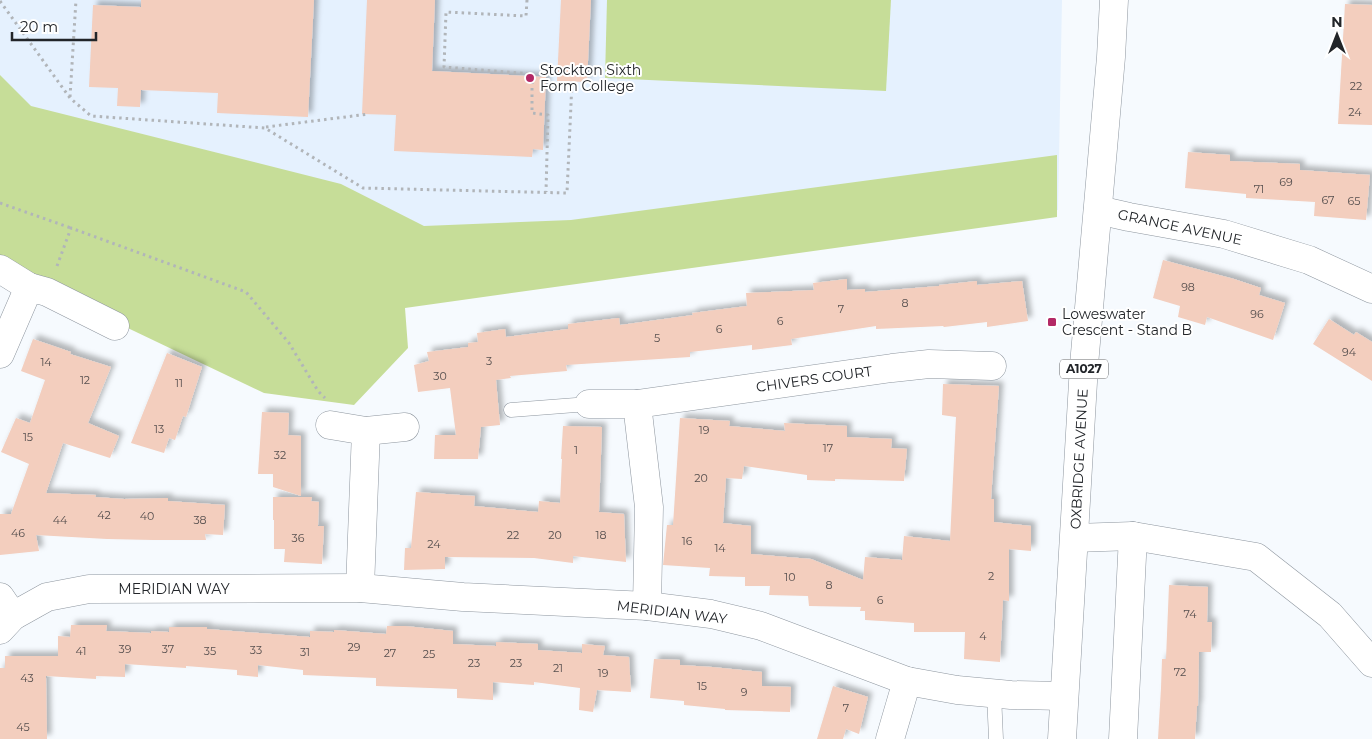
<svg xmlns="http://www.w3.org/2000/svg" width="1372" height="739" viewBox="0 0 1372 739" font-family="Montserrat,sans-serif">
	<style>
		.built { fill: #e5f1fe }
		.green { fill: #c6dd98 }
		.building { fill: #f3cebe; filter: url(#shadow) }
		.lines { fill: none; stroke-linecap: round; stroke-linejoin: round }
		.lane-casing { stroke: #8e969f; stroke-width: 15 }
		.street-casing { stroke: #8e969f; stroke-width: 29 }
		.primary-casing { stroke: #8e969f; stroke-width: 29 }
		.path { stroke: #b1b5b9; stroke-width: 3; stroke-dasharray: 2.5 4; stroke-linecap: butt }
		.lane { stroke: #fff; stroke-width: 14 }
		.street { stroke: #fff; stroke-width: 28 }
		.primary { stroke: #fff; stroke-width: 28 }
		.poi-dot { fill: #b32966; stroke: #fff; stroke-width: 2 }
		.labels { text-anchor: middle; stroke-width: 4; stroke-linejoin: round; paint-order: stroke }
		.number-label { font-size: 11px; fill: #564f4e }
		.shield { fill: #fff; stroke: #646669; stroke-width: 1 }
		.shield-label { font-size: 12px; font-weight: bold; fill: #222529 }
		.poi-label { font-size: 14px; fill: #222529; stroke: #fff; text-anchor: start }
		.street-label { font-size: 14px; fill: #222529; stroke: #fff }
	</style>
	<defs>
		<filter id="shadow"><feDropShadow dx="4.5" dy="-4.5" stdDeviation="2.5" flood-color="#0004"/></filter>
	</defs>
	<rect width="100%" height="100%" fill="#f6fafe"/>
	<path class="built" d="M0,0H1062L1058,210L409,283L0,157Z"/>
	<g class="green">
		<path d="M607,0H891L886,91L605,78Z"/>
		<path d="M0,75L31,106L341,184L424,226L571,220L1057,155V217L405,308L408,348L354,405L264,393L0,267Z"/>
	</g>
	<g class="building">
		<path d="M141,0H314L308,117L217,113L218,93L141,90L140,107L117,106L118,88L89,87L93,5L141,7Z"/>
		<path d="M367,0H435L432,71L546,77L543,150L533,149L532,157L394,151L396,115L362,114Z"/>
		<path d="M561,0H591L587,82L557,81Z"/>
		<path d="M1345,4L1372,5V125L1338,124Z"/>
		<path d="M1188,152L1230,155V161L1300,164V170L1370,175L1366,220L1314,216L1315,202L1246,198V194L1185,188Z"/>
		<path d="M1163,260L1234,279L1261,288L1259,295L1285,303L1273,340L1207,317L1205,325L1178,317L1180,306L1153,298Z"/>
		<path d="M847,279V290L865,289V292L939,286V285L977,281V285L1022,281L1028,321L987,327V322L944,327L943,326L876,329V326L791,339L792,345L752,350V345L690,352V357L566,365L567,371L510,376L511,378L496,380L500,425L481,427L478,459H434L435,435H456L450,388L418,392L414,365L429,361L427,352L468,347V343L478,342L477,333L505,329L506,337L568,329V324L619,318L620,325L693,315L692,313L747,306L746,293L814,290L813,283Z"/>
		<path d="M1329,319L1354,335L1356,332L1372,342V381L1313,344Z"/>
		<path d="M33,339L71,352L70,354L111,367L88,423L119,436L110,458L63,443L46,493L96,495L95,497L124,499L168,498V501L225,505L223,535L205,534L206,540H153L107,539L36,535L39,551L0,555V514H11L29,464L1,452L16,418L30,423L45,380L21,371Z"/>
		<path d="M167,353L202,367L186,417L183,416L175,440L169,438L164,453L131,443Z"/>
		<path d="M943,384L999,386L991,499H994V522L1031,526V551L1009,549V601L1003,600L1000,662L964,659L965,632H914V623L865,620V611H860L861,607L809,606L808,596L769,595L770,586H745V577L709,576L710,568L663,565L667,525H673L680,418L730,421L729,426L785,431L784,423L847,426V437L892,439L891,448L907,449L904,481L835,479V481L807,480V475L744,466L742,479L726,478L723,523L751,526V554L811,559L863,580L865,557L902,560L904,536L950,541L956,417L942,415Z"/>
		<path d="M262,412L289,413L288,435L301,436V496L273,487V474H258Z"/>
		<path d="M563,426L602,427L599,512L624,514L626,562L573,556V563L534,558L445,557V569L404,570L405,548H411L416,492L475,496L474,506L538,512L539,501L560,503L562,459H561Z"/>
		<path d="M273,497H312L311,501L319,502L318,526H324L322,564L284,562L285,549H274V520H273Z"/>
		<path d="M1169,585L1208,587L1207,622H1212L1211,652H1199L1198,706H1197L1195,739H1158L1161,688L1162,659H1166Z"/>
		<path d="M71,625H107L106,631L151,633V631L169,632V627H207V629L310,637V631L334,632V630L386,634L387,626H405L453,631V644L496,646V642L538,644V650L582,653V644L605,646L603,655L629,657L631,692L597,690L593,712L579,710L580,688L534,682V685L493,682V700L457,698V689L376,686V678L303,675V670L258,665V677L237,675V670L186,666V668L125,664V677L96,676V679L46,676L47,739H0V668H5V656H58V636L70,637Z"/>
		<path d="M654,659L680,660V665L712,667L762,672V686L791,687L790,712L725,710V709L684,705V701L650,698Z"/>
		<path d="M833,686L868,697L859,734L846,729L843,739H817Z"/>
	</g>
	<g class="lines">
		<g class="lane-casing">
			<g id="lane">
				<path d="M511,410L589,404"/>
				<path d="M994,694L996,739"/>
			</g>
		</g>
		<g class="street-casing">
			<g id="street">
				<path d="M1098,210L1129,217L1224,234L1309,260L1372,289"/>
				<path d="M0,269L29,287"/>
				<path d="M0,354L29,287L47,292L115,326"/>
				<path d="M589,404H637L649,507L647,606"/>
				<path d="M637,404L892,368L929,364L992,366"/>
				<path d="M330,425L366,431L405,427"/>
				<path d="M1075,538L1133,536L1256,557L1330,615L1372,663"/>
				<path d="M360,588L366,431"/>
				<path d="M0,597L13,616"/>
				<path d="M0,630L13,616L47,597L89,589L360,588L463,597L647,606L711,614L761,626L907,681L957,690L1011,695L1064,696"/>
				<path d="M890,739L907,681"/>
				<path d="M1123,739L1133,536"/>
			</g>
		</g>
		<g class="primary-casing">
			<path id="primary" d="M1062,739L1084,365L1111,57L1114,0"/>
		</g>
		<g class="path">
			<path d="M527,0L526,16L446,12L444,67L532,74V113L548,115L546,192"/>
			<path d="M0,1L70,98L91,116L265,128L363,188L567,193L572,82"/>
			<path d="M70,97L76,0"/>
			<path d="M266,127L369,114"/>
			<path d="M0,203L71,228"/>
			<path d="M57,266L71,228L246,292L289,343L318,391L325,398"/>
		</g>
		<use href="#lane" class="lane"/>
		<use href="#street" class="street"/>
		<use href="#primary" class="primary"/>
	</g>
	<g class="poi-dot">
		<circle cx="530" cy="78" r="5"/>
		<rect x="1047" y="317" width="10" height="10" rx="2.5"/>
	</g>
	<g class="labels">
		<g class="number-label">
			<text x="1356" y="90">22</text>
			<text x="1355" y="116">24</text>
			<text x="1286" y="186">69</text>
			<text x="1259" y="193">71</text>
			<text x="1328" y="204">67</text>
			<text x="1354" y="205">65</text>
			<text x="1188" y="291">98</text>
			<text x="905" y="307">8</text>
			<text x="841" y="313">7</text>
			<text x="1257" y="318">96</text>
			<text x="780" y="325">6</text>
			<text x="719" y="333">6</text>
			<text x="657" y="342">5</text>
			<text x="1349" y="356">94</text>
			<text x="489" y="365">3</text>
			<text x="46" y="366">14</text>
			<text x="440" y="380">30</text>
			<text x="85" y="384">12</text>
			<text x="179" y="387">11</text>
			<text x="159" y="433">13</text>
			<text x="704" y="434">19</text>
			<text x="28" y="441">15</text>
			<text x="828" y="452">17</text>
			<text x="576" y="454">1</text>
			<text x="280" y="459">32</text>
			<text x="701" y="482">20</text>
			<text x="104" y="519">42</text>
			<text x="147" y="520">40</text>
			<text x="60" y="524">44</text>
			<text x="200" y="524">38</text>
			<text x="18" y="537">46</text>
			<text x="513" y="539">22</text>
			<text x="555" y="539">20</text>
			<text x="601" y="539">18</text>
			<text x="298" y="542">36</text>
			<text x="687" y="545">16</text>
			<text x="434" y="548">24</text>
			<text x="720" y="552">14</text>
			<text x="991" y="580">2</text>
			<text x="790" y="581">10</text>
			<text x="829" y="589">8</text>
			<text x="880" y="604">6</text>
			<text x="1190" y="618">74</text>
			<text x="983" y="640">4</text>
			<text x="354" y="651">29</text>
			<text x="125" y="653">39</text>
			<text x="168" y="653">37</text>
			<text x="256" y="654">33</text>
			<text x="81" y="655">41</text>
			<text x="210" y="655">35</text>
			<text x="305" y="656">31</text>
			<text x="390" y="657">27</text>
			<text x="429" y="658">25</text>
			<text x="474" y="667">23</text>
			<text x="516" y="667">23</text>
			<text x="558" y="672">21</text>
			<text x="1180" y="676">72</text>
			<text x="603" y="677">19</text>
			<text x="27" y="682">43</text>
			<text x="702" y="690">15</text>
			<text x="744" y="696">9</text>
			<text x="846" y="712">7</text>
			<text x="23" y="731">45</text>
		</g>
		<rect class="shield" x="1060" y="359.5" width="48" height="19" rx="4"/>
		<g class="shield-label">
			<text x="1084" y="373">A1027</text>
		</g>
		<g class="poi-label">
			<text x="540" y="75">Stockton Sixth<tspan x="540" dy="16">Form College</tspan></text>
			<text x="1062" y="319">Loweswater<tspan x="1062" dy="16">Crescent - Stand B</tspan></text>
		</g>
		<g class="street-label">
			<text transform="translate(1180 227) rotate(12)" y="5">GRANGE AVENUE</text>
			<text transform="translate(814 379) rotate(-8)" y="5">CHIVERS COURT</text>
			<text transform="translate(1079 459) rotate(-87)" y="5">OXBRIDGE AVENUE</text>
			<text x="174" y="594">MERIDIAN WAY</text>
			<text transform="translate(672 612) rotate(7)" y="5">MERIDIAN WAY</text>
		</g>
	</g>
	<g transform="translate(1337 35)" stroke="#ffffff" stroke-width="4" paint-order="stroke">
	<path d="M0-4L9 19L0 12L-9 19Z" fill="#222529"/>
	<text y="-8" font-size="14" font-weight="bold" text-anchor="middle" fill="#222529">N</text>
	</g>
	<path d="M12 32v8h84v-8" fill="none" stroke="#222529" stroke-width="2.5"/>
	<text x="20" y="32" font-size="15" fill="#222529" stroke="#ffffff" stroke-width="4" paint-order="stroke">20 m</text>
</svg>
